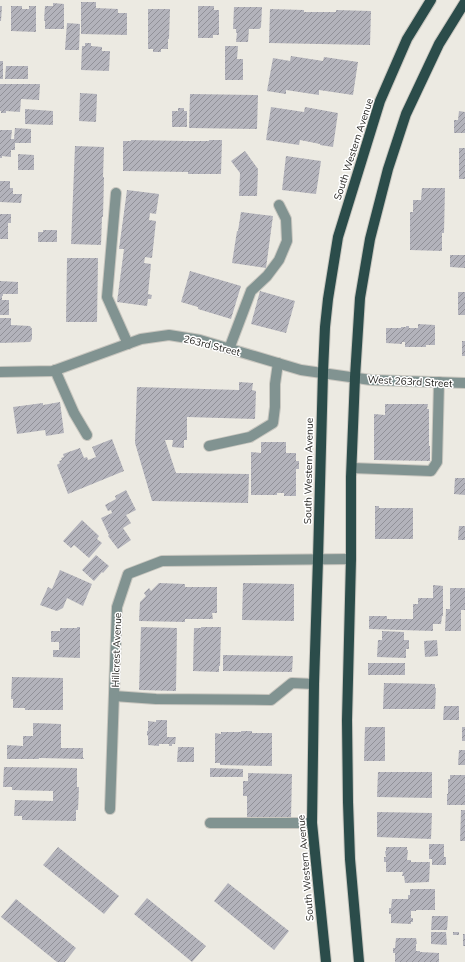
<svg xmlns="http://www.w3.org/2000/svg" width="465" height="962" viewBox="0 0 465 962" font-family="Mulish,sans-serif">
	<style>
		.building { fill: url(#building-hatch) }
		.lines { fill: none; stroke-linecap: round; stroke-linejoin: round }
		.minor-casing { stroke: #c8c6bf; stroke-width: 12 }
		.major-casing { stroke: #c8c6bf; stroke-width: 12 }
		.minor { stroke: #819391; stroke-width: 10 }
		.major { stroke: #2b4c4a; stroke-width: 10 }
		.labels { text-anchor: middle; stroke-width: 3; stroke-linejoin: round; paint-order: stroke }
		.street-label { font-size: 10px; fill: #252421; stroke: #fff }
	</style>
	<defs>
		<pattern id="building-hatch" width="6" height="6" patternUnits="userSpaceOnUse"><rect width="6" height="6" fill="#b3b3bb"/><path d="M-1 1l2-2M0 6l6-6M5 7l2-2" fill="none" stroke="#919198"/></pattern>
	</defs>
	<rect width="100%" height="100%" fill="#eceae2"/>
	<g class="building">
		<path d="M81,2H96V8L118,9V13H127V35L81,34Z"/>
		<path d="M53,3L64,4V29H45V21H44L45,6H53Z"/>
		<path d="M0,6H2L1,21H0Z"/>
		<path d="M11,6H22V9H29V6H36V32L11,31Z"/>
		<path d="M198,6H214V10H219V35H213V38H198Z"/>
		<path d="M234,7H262L261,27L259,29H249L248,42H236L237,33H236V29H233Z"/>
		<path d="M148,9H170L169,39H168V49H161V52H153V49H148Z"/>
		<path d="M270,9L304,10V12H336V10L371,11L370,45L269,43Z"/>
		<path d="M67,23L80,24L79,50H65Z"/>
		<path d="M85,43H91V46L102,47V51H110L109,71L81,70L82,46H85Z"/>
		<path d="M225,46H238L237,59H243V80H225Z"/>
		<path d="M291,56L323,61L324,57L358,62L353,95L319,90V95L286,90V94L267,91L273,58L290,61Z"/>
		<rect x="0" y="61" width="3" height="18"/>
		<path d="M6,66H28V79H5Z"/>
		<path d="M0,84H40L39,100L21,99L20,112L6,111V113H1V111H0Z"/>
		<path d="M80,93L97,94L96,122L79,121Z"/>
		<path d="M190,94L258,95L257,129L189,128Z"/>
		<path d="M271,107L304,112L305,107L338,113L333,147L320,145V144L300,140L299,145L266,140Z"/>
		<path d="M178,108H184V111H187V127H172V111H178Z"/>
		<path d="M25,109L53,111V125L25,124Z"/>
		<path d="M459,111L465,112V133H454V120H458Z"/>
		<path d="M15,128L31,129V143H15V150H11V157L2,156V158H0V130H12L11,139H14Z"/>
		<path d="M131,140L189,141H209V140H222L221,174H188V172L123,171V141H131Z"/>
		<path d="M75,146L104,147L103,177H104L103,217H102L101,245L71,244Z"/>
		<rect x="459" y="148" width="6" height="31"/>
		<path d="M245,151L258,169L257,196H239L240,173L231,161Z"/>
		<path d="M18,154L34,155V170H18Z"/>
		<path d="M286,156L321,161L316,194L282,190Z"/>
		<path d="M0,181H10V188H13V194H22L21,203L0,202Z"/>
		<path d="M422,188H445L444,233H442V251L410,250V212H413V200H421Z"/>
		<path d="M127,190L159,194L156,214L150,213L149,220L156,221L152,258L145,257L144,263L151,264L148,294L152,295L151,299H148L147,306L117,302L124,249H119Z"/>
		<path d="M241,212L273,216L266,268L232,263L237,231H238Z"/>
		<path d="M0,214H11V223H8V239H0Z"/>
		<path d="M43,230H57V242H38V232H43Z"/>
		<path d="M450,255H465V268L450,267Z"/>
		<path d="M67,258H98L97,322H66Z"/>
		<path d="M190,271L241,286L231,319L198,309V307L181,302Z"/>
		<path d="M0,281L18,282V294H3V296H2V300H9V315H0Z"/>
		<path d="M260,291L295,301L286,333L251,324Z"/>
		<rect x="458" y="292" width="7" height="23"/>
		<path d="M0,318H11V325L30,326L32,329V339L30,342L0,343Z"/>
		<path d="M418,324L435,325V345H426V347H405V342H402V344L386,343V328H401V327H406V326H409V328H418Z"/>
		<rect x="462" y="341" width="3" height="15"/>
		<path d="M239,382L253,383L252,390L256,391L255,419L187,417V440H184V448L172,447L173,440H165L176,473L249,474L248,503L152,501L135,443L137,387L239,390Z"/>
		<path d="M60,402L64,433L46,436L45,430L17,434L13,407L43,403V405Z"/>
		<path d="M385,404H428L427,409H429V446H430V461L374,460V414L385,415Z"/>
		<path d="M112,439L124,471L68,494L57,465L60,463L59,461L62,460L61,458L64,457L63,454L80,448L84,458L87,457L88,460L96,457L92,447Z"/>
		<path d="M261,442H286V453H296V461H299V469H296V496H284V493H277V495H251V452L261,453Z"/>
		<path d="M455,478H465V495L454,494Z"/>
		<path d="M126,490L136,510L126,515L131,523L123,528L131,540L118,549L108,536L109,535L101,518L112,513L111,510L108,511L105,505L116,499L115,496Z"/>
		<path d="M375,506H379V508H413V539H375Z"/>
		<path d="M82,520L99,536L97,539L102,543L89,558L74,545L71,548L63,541Z"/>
		<path d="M459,526H465V540H458Z"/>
		<path d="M96,555L109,566L103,573L102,572L94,581L82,570Z"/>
		<path d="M60,570L92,584L83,606L67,598L63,608L57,611L54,610L40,605L48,587L52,589Z"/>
		<path d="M159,583L185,584V587H217V613H212L213,619H185V622L139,621L140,602L146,596L144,593L149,588L151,591Z"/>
		<path d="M243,583L294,584V621L242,620Z"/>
		<path d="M433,585L443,586V616H442L441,624H433V631L369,629V616H387V619H413V604H418V598H433Z"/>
		<path d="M450,588H465V610H461V631H445L446,609H450Z"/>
		<path d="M77,627H80V658L53,657V650H59V642H51V631H60V628H77Z"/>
		<path d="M141,627L177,628L176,691L139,690Z"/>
		<path d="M201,627H221L220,666H219V672L193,671L194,628H201Z"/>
		<path d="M382,631L404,632V640H409V649H406V658L377,657L378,640H382Z"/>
		<path d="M437,640L438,656L425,657L424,641Z"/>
		<path d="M223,655L293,656L292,672L223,671Z"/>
		<rect x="368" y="663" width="37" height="12"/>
		<path d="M12,677L63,678V710H25V708H13V699H11Z"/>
		<path d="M384,683L435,684V688H436L435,709H383Z"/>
		<path d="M444,706H459V720H443Z"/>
		<path d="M156,720H167V737H176L175,744H172V746H169V744H159V746L148,745V736L147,735V731H148V721L156,722Z"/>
		<path d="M33,723L61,724V748H83V758H84V759L39,758V759H7V745L23,746V736H33Z"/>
		<path d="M365,727H385V761H364Z"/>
		<rect x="462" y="727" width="3" height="14"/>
		<path d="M241,731H252V733H272V766L220,765V763H215V733L221,734V732H241Z"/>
		<path d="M178,747H194V762H177Z"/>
		<path d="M459,750H465V765H458Z"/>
		<path d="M4,767L77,768V787H79L78,810H76V821L22,820V816H14L15,800L53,801V791L12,790V787H3Z"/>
		<path d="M210,768L243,769V777H210Z"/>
		<path d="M378,772H432V798L377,797Z"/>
		<path d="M248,773L292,774L291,818H247V796H243V781H248Z"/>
		<path d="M450,775H465V805H447V794H448V779H450Z"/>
		<path d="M461,810H465V841H460Z"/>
		<path d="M377,812L432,813L431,839L377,837Z"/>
		<path d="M429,844H444V857H446V865H432V859H429Z"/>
		<path d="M58,847L119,896L104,914L43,865Z"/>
		<path d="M386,847H407V850H408L407,860H411V862H430L429,882L405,883L404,876H402L403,872H386V862H384V857H386L385,851H386Z"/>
		<path d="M228,883L289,931L274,950L214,901Z"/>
		<path d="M410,889H435V910H416V911H411V918H413V922H411V924L391,923V914H389V908H391L392,899H408V895H410Z"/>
		<path d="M147,898L206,946L192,962L134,914Z"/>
		<path d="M16,899L76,948L65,962H57L1,917Z"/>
		<path d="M432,916H448L447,930H431Z"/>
		<path d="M431,932H446L447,945L431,944Z"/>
		<rect x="453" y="932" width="6" height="3"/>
		<rect x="463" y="934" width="2" height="12"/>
		<path d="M396,938H416L417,944H416V951H420V952L439,953V962H395V953H393V948H395Z"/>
	</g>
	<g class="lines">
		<g class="minor-casing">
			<g id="minor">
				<path d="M116,193L107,297L128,344"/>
				<path d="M229,349L251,291L267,276L279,260L287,241L286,219L279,205"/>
				<path d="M55,370L74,413L87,435"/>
				<path d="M0,372L53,371L141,339L169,335L200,340L301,370L371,380L465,383"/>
				<path d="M209,446L250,437L273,423L275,407V384L278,363"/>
				<path d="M352,468L431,471L437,462L439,382"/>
				<path d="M114,696L156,699L271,700L292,683L314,684"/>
				<path d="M110,809L117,607L128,574L162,561L351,559"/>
				<path d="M210,823H312"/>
			</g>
		</g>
		<g class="major-casing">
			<g id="major">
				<path d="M326,962L312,823L314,684L318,559L323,372L325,327L328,299L338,237L380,101L407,39L431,0"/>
				<path d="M359,962L350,859L348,802L347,720L351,559V477L355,377L360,298L370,239L388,169L406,114L439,44L465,2"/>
			</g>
		</g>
		<use href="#minor" class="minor"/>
		<use href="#major" class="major"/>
	</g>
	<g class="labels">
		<g class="street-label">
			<text transform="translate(353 149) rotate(-72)" y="4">South Western Avenue</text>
			<text transform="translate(212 345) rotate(14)" y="4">263rd Street</text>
			<text transform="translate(410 381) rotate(3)" y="4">West 263rd Street</text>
			<text transform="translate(308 471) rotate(-89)" y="4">South Western Avenue</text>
			<text transform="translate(116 650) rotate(-88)" y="4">Hillcrest Avenue</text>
			<text transform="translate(305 868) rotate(-95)" y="4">South Western Avenue</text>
		</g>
	</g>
</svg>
